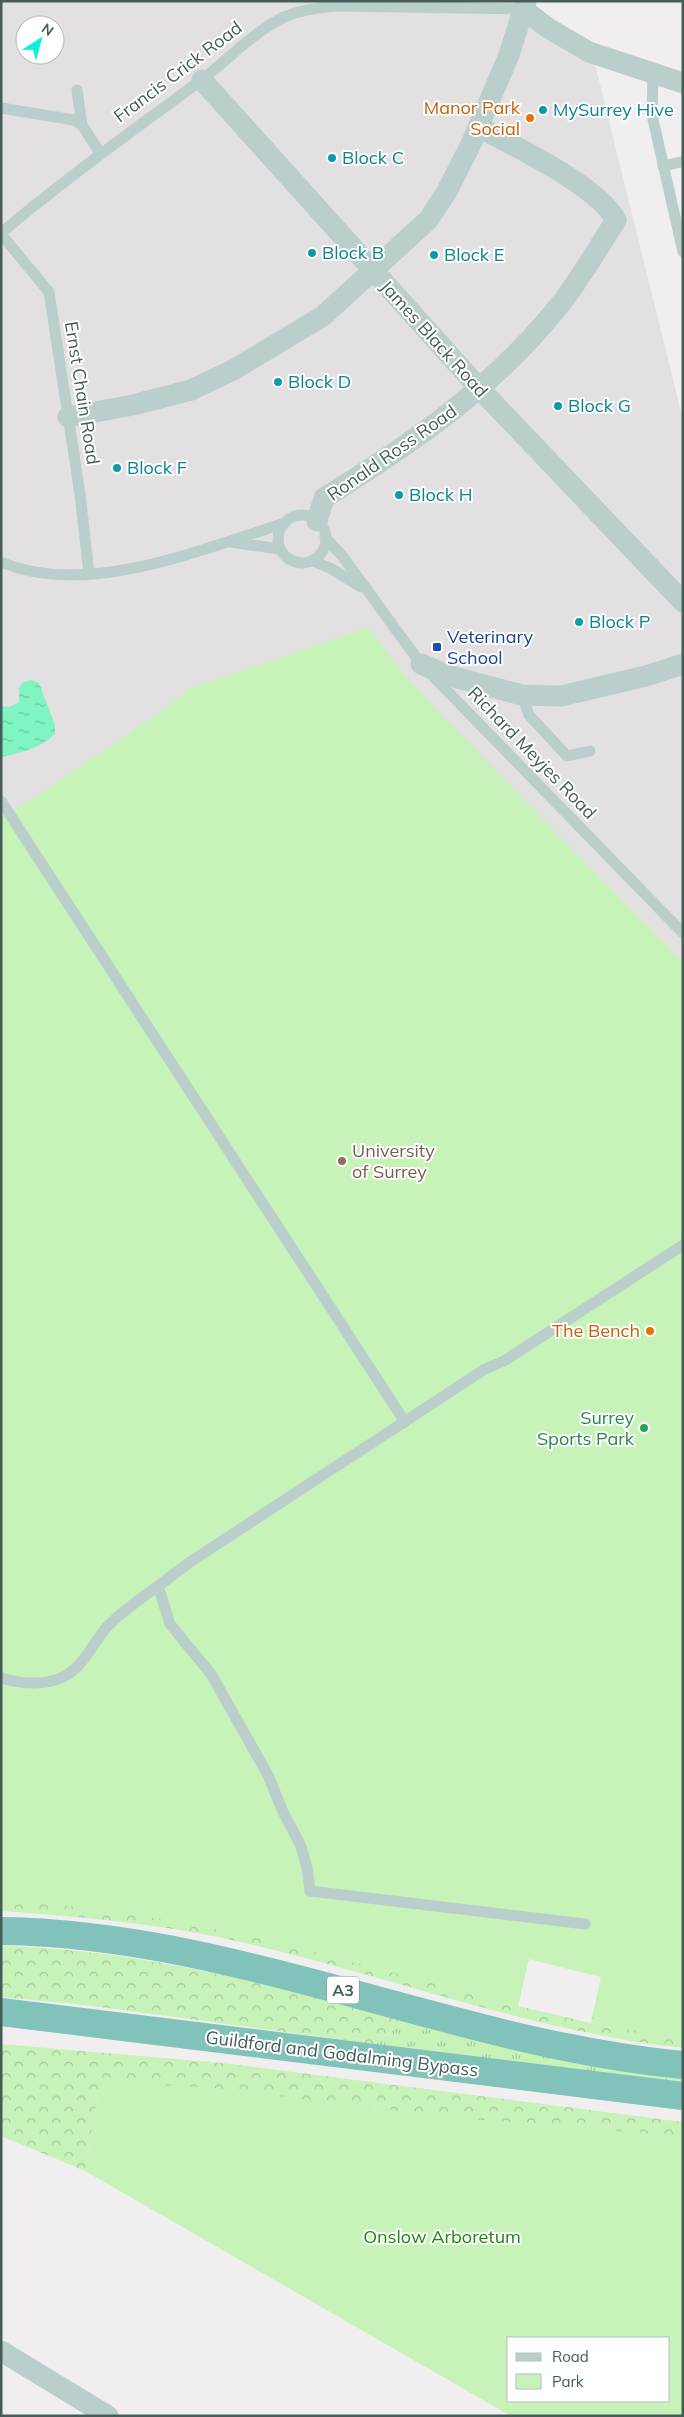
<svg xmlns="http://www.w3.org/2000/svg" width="684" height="2417" viewBox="0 0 684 2417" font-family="Mulish,sans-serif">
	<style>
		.education { fill: #e2e0e1; fill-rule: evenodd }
		.grass { fill: url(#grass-tufts) }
		.forest { fill: url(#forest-crowns) }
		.park { fill: #c7f3b8; fill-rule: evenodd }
		.water { fill: url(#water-ripples) }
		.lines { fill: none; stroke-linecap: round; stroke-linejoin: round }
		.lane { stroke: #bacfcb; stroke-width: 11 }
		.street { stroke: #bacfcb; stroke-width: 21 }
		.highway { stroke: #81c2ba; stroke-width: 28 }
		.culture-dot { fill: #0f9aa8; stroke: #fff; stroke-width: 2 }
		.food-dot { fill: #e8710a; stroke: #fff; stroke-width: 2 }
		.transit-dot { fill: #1a4fb4; stroke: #fff; stroke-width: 2 }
		.education-dot { fill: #8d6e63; stroke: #fff; stroke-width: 2 }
		.leisure-dot { fill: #2e9e5b; stroke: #fff; stroke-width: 2 }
		.labels { text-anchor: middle; stroke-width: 4; stroke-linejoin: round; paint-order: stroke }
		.shield { fill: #fff; stroke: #7c8e8b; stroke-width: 1 }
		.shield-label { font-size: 16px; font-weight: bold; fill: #445d59 }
		.street-label { font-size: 18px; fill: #445d59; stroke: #fff }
		.food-label { font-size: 18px; fill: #c56008; stroke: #fff; text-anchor: end }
		.culture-label { font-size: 18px; fill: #0d838f; stroke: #fff; text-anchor: start }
		.transit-label { font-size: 18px; fill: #164399; stroke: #fff; text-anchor: start }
		.education-label { font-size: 18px; fill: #785e54; stroke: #fff; text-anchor: start }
		.leisure-label { font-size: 18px; fill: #27864d; stroke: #fff; text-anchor: end }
		.park-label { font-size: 18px; fill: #1f860e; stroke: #fff }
	</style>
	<defs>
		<pattern id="grass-tufts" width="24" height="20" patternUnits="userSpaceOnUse" patternTransform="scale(1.25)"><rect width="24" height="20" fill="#c7f3b8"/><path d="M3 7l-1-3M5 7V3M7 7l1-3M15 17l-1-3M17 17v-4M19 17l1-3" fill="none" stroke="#a3c899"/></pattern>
		<pattern id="forest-crowns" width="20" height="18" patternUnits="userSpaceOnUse" patternTransform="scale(1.25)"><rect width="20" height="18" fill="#c7f3b8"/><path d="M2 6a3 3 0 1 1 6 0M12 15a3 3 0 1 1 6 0" fill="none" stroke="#a3c899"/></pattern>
		<pattern id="water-ripples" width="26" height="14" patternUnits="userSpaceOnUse" patternTransform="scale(1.25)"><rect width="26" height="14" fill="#80f4c2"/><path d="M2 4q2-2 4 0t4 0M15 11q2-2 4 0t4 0" fill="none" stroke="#6ac9a1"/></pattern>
	</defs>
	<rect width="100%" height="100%" fill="#f1eef0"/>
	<path class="education" d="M1,1H513L594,60L683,420V2036L592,2023L601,1977L529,1959L219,1929L1,1901ZM25,25H55V55H25Z"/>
	<path class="grass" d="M406,2021L683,2075V2084L374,2044Z"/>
	<g class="forest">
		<path d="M1,1879L528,1959L518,2006L591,2023L601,1977L683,2026V2048C525,2031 377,1971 223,1938C149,1923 76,1916 1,1911Z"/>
		<path d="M1,1946C140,1949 272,1986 406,2021L374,2044L85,2005L1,1997Z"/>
		<path d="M1,2044L222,2063L683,2122V2157L98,2094L85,2171L1,2136Z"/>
	</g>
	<g class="park">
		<path d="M368,627L403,673L437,710L683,963V2036L636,2031L592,2023L601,1977L529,1959L518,2006C348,1962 178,1908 1,1901V817L35,797L172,704L188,689Z"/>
		<path d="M117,2083L214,2088L458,2118L683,2136V2416H511L85,2171L98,2094ZM508,2338H668V2401H508Z"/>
	</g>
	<path class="water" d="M31,680L39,683L55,725V734C41,748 20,753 1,757V706L10,707L19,702V689L22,683Z"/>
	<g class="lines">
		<g class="lane">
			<path d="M653,74L652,115L683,252"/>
			<path d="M77,90L82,125L100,153"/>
			<path d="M1,108L74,120L82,125"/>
			<path d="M663,166L681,162"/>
			<path d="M1,233C65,179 132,131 200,81C228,60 252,33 284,17C301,10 317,8 335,6L523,9"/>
			<path d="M1,234L49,292L80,494L89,574"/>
			<circle cx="302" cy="539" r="24"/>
			<path d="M325,537L343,557L421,664L683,933"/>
			<path d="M230,542L280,549"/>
			<path d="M313,561L332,569L361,587"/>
			<path d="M1,562C86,598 199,550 282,524"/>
			<path d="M522,695L529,715L567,756L590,751"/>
			<path d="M1,801L405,1422"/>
			<path d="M1,1678C26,1685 57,1687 77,1667C89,1655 96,1639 107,1627C122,1611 140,1599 158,1586"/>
			<path d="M585,1924L310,1891L307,1867L300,1844L283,1812L268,1775L211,1674L170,1624L158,1586L190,1562L485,1369L504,1361L683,1245"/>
		</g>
		<g class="street">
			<path d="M523,9L548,28L589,52L683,83"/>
			<path d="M202,80L480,389L683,602"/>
			<path d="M68,417L133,405L191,390L233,370L323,316L428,220L446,193L471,144L509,55L526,1"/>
			<path d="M317,521L324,498C413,443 496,386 562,302C582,276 598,248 616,220C597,185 515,147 479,127"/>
			<path d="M421,664L447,675L522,695L561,696L646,676L683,664"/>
			<path d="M1,2351L108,2416"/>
		</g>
		<g class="highway">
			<path d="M1,1931C236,1934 451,2043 683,2065"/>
			<path d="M1,2012L683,2096"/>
		</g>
	</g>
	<g class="culture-dot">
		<circle cx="543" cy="110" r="5"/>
		<circle cx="332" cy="158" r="5"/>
		<circle cx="312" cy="253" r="5"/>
		<circle cx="434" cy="255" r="5"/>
		<circle cx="278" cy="382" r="5"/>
		<circle cx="558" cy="406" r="5"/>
		<circle cx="117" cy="468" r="5"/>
		<circle cx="399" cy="495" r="5"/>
		<circle cx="579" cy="622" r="5"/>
	</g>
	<g class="food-dot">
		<circle cx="530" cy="118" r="5"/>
		<circle cx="650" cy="1331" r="5"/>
	</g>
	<rect class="transit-dot" x="432" y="642" width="10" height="10" rx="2.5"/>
	<circle class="education-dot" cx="342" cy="1161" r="5"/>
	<circle class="leisure-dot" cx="644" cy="1428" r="5"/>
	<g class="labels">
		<rect class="shield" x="327" y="1976.5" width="32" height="27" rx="4"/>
		<g class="shield-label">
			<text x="343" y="1996">A3</text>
		</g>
		<g class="street-label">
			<text transform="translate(178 72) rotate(-37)" y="6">Francis Crick Road</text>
			<text transform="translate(434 339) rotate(48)" y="6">James Black Road</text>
			<text transform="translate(82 393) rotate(81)" y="6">Ernst Chain Road</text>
			<text transform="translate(392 453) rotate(-35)" y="6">Ronald Ross Road</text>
			<text transform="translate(532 753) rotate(46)" y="6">Richard Meyjes Road</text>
			<text transform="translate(342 2054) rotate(7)" y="6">Guildford and Godalming Bypass</text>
		</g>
		<g class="food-label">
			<text x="520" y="114">Manor Park<tspan x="520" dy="21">Social</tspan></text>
			<text x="640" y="1337">The Bench</text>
		</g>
		<g class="culture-label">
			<text x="553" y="116">MySurrey Hive</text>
			<text x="342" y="164">Block C</text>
			<text x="322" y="259">Block B</text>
			<text x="444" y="261">Block E</text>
			<text x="288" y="388">Block D</text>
			<text x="568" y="412">Block G</text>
			<text x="127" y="474">Block F</text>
			<text x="409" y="501">Block H</text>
			<text x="589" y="628">Block P</text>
		</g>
		<g class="transit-label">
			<text x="447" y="643">Veterinary<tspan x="447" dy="21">School</tspan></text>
		</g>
		<g class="education-label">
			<text x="352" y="1157">University<tspan x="352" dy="21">of Surrey</tspan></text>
		</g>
		<g class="leisure-label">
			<text x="634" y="1424">Surrey<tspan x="634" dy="21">Sports Park</tspan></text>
		</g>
		<g class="park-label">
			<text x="442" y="2243">Onslow Arboretum</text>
		</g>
	</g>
	<rect width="684" height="2417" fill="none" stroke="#445d59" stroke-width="5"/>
	<rect x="507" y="2337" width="162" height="65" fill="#ffffff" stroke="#b4bebd"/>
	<rect x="516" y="2353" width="25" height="8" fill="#bacfcb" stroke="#b4bebd"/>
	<text x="552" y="2362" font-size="15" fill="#445d59">Road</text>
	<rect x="516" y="2374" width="25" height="15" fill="#c7f3b8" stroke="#b4bebd"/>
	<text x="552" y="2387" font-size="15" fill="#445d59">Park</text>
	<g transform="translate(40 40) rotate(36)"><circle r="24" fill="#ffffff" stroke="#b4bebd"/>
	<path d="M0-4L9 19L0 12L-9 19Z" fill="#08f1de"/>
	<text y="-8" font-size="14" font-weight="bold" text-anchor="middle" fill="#445d59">N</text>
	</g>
</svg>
